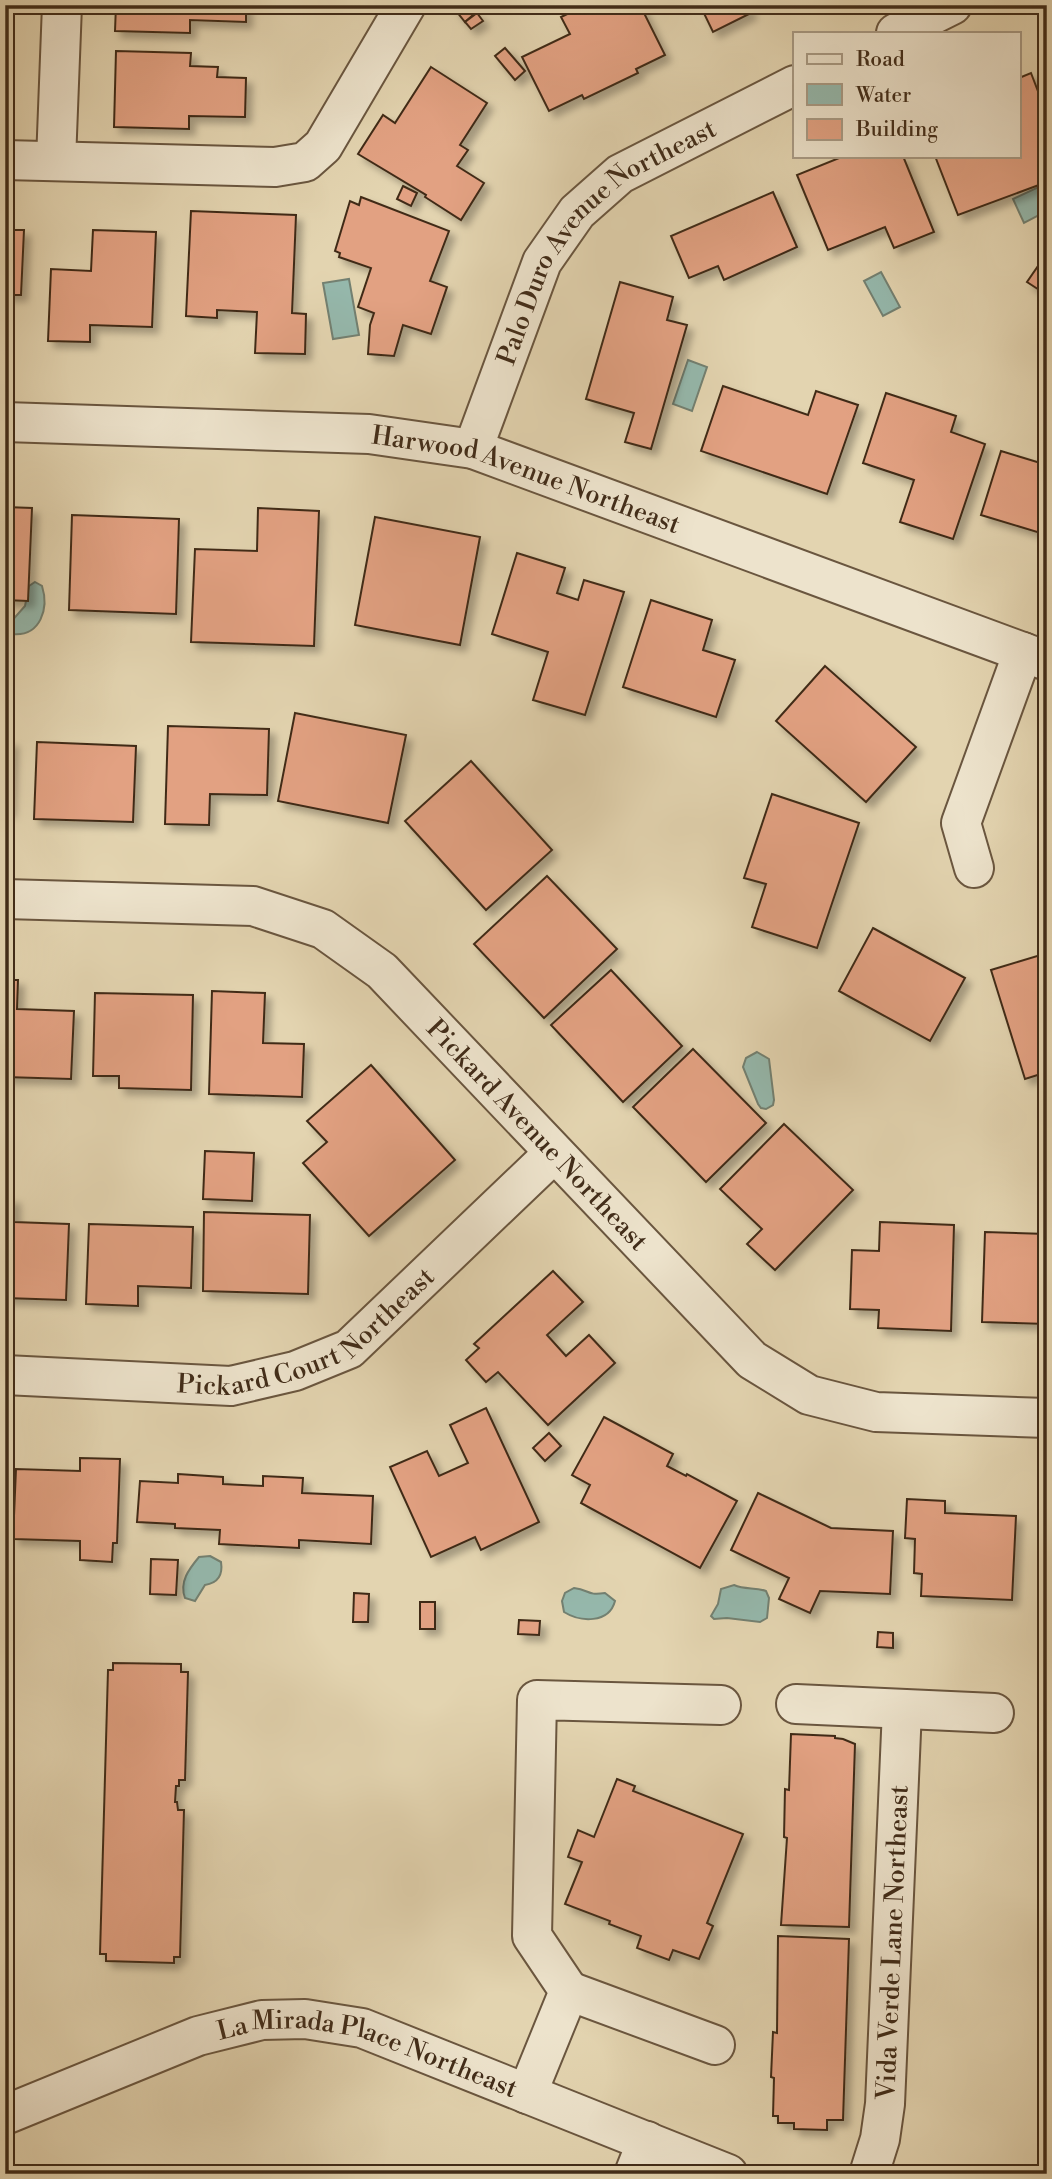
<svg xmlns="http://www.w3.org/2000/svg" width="1052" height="2179" viewBox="0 0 1052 2179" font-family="'Libre Bodoni',serif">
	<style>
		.water { fill: #95b8ac; stroke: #738071; stroke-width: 2 }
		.building { fill: #e2a182; stroke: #412c19; stroke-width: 2; filter: url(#shadow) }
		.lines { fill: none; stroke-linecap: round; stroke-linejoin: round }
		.minor-casing { stroke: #6a563f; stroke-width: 42 }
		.minor { stroke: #ede3cc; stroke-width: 38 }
		.labels { text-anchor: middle; stroke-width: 6; stroke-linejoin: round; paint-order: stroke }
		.street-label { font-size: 26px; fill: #412c19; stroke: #ede3cc }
	</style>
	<defs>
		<filter id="shadow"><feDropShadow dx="6" dy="6" stdDeviation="3.5" flood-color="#0004"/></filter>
	</defs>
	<rect width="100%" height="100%" fill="#e3d4b0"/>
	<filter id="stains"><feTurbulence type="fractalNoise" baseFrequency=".00286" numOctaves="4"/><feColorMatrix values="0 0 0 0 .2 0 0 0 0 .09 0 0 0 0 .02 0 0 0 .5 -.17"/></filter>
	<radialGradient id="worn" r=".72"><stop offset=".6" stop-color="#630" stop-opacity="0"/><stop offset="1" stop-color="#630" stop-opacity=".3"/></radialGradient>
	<g class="water">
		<path d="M1047,183V211L1024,223L1013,199Z"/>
		<path d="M881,272L900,307L883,316L864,281Z"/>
		<path d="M349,279L359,335L333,339L323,283Z"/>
		<path d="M688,360L707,367L692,411L673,404Z"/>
		<path d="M35,582L42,586C49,608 41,637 12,634L9,624L25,606L29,586Z"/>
		<path d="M757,1052L769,1059L774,1100L773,1105L766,1109L761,1108L758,1104L743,1067L746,1058Z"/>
		<path d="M210,1556L221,1562C223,1575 218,1583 205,1585L195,1601L185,1598C179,1582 189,1569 199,1557Z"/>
		<path d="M734,1585C745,1590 755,1587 766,1591L769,1598L767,1618L760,1622L727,1618L714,1619L711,1616L718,1604L721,1589Z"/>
		<path d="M574,1588C590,1590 587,1596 605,1593L615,1601C609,1624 580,1622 564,1612L562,1601L565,1593Z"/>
	</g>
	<g class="building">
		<path d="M116,5H246V22L190,20V33L115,31Z"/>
		<path d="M455,5H466L473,15L465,22L453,7Z"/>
		<path d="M586,5H640L665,55L636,69L638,73L584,99L582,95L549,111L522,57L570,34L561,17Z"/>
		<path d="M700,5H747L751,13L713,32Z"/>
		<path d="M477,13L483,21L471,29L465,22Z"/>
		<path d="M505,48L525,71L515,80L495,56Z"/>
		<path d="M116,51L191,53L190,66L218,67L217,77L246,78L245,117L189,116V129L114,127Z"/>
		<path d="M431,67L487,103L460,145L468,150L457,166L484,183L461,220L425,197L426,195L358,154L383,115L395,123Z"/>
		<path d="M1031,73L1047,115V182L958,215L935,156H1019V78Z"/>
		<path d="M844,156H903L934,232L894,248L885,227L828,250L797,175Z"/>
		<path d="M403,186L417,193L411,206L397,199Z"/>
		<path d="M773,192L797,247L724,280L718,266L689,278L671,236Z"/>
		<path d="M361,197L449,231L430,281L447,287L431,334L403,325L394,356L368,354L370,325L374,313L358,307L371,268L339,257L340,253L335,251L350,201L359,205Z"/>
		<path d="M191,211L296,215L292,313L306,314L305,354L255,353L257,312L217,310V318L186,316Z"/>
		<path d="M5,230H24L21,295H5Z"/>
		<path d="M93,230L156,232L152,327L90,325V342L48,341L51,269L91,271Z"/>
		<path d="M1047,253V295L1027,282Z"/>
		<path d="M620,282L673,297L667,320L687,325L651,449L625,442L634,413L586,399Z"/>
		<path d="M723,386L808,415L816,391L858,405L827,494L701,451Z"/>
		<path d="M886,393L956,416L951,432L985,444L953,539L900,522L914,480L863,463Z"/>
		<path d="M1001,451L1047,465V535L981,515Z"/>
		<path d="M5,507L32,508L28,601L5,600Z"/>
		<path d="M258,508L319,511L314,646L191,642L195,549L257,551Z"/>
		<path d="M72,515L179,519L176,614L69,610Z"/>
		<path d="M375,517L480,537L460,645L355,625Z"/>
		<path d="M517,553L565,568L557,593L578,600L584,580L624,592L585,715L533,700L548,652L492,634Z"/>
		<path d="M651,600L712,620L703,650L735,660L716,717L623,687Z"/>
		<path d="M825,666L916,747L866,802L776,721Z"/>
		<path d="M295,713L406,735L388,823L278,801Z"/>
		<path d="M168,726L269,729L267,795L210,794L209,825L165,824Z"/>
		<path d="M5,741H12L9,811H5Z"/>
		<path d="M37,742L136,746L133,822L34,819Z"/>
		<path d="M471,761L552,850L486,910L405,821Z"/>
		<path d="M772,794L859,823L817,948L752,927L766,884L744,878Z"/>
		<path d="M547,876L617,949L544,1018L474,944Z"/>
		<path d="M873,928L965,978L930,1041L839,991Z"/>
		<path d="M1047,953V1072L1025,1079L991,970Z"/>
		<path d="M611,970L682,1046L623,1102L551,1025Z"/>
		<path d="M5,980H18L17,1009L74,1011L71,1079L5,1077Z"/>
		<path d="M212,991L265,993L263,1043L304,1044L302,1097L209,1094Z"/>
		<path d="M95,993L193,995L191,1090L119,1088V1076H93Z"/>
		<path d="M693,1049L766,1123L706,1182L633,1107Z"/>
		<path d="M371,1065L455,1160L369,1236L303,1163L327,1142L307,1121Z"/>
		<path d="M784,1124L853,1190L775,1270L747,1244L762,1229L720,1189Z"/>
		<path d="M205,1151L254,1153L252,1201L203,1199Z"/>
		<path d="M5,1198H14V1222L69,1224L66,1300L5,1298Z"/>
		<path d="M204,1212L310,1215L308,1294L203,1291Z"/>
		<path d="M880,1222L954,1225L951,1331L878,1328L879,1310L850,1309L852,1250L879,1251Z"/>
		<path d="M89,1224L193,1227L191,1288L138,1286V1306L86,1304Z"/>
		<path d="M985,1232L1047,1234V1324L982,1322Z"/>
		<path d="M553,1271L583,1302L547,1335L566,1356L589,1335L615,1363L548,1425L498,1372L486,1382L466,1360L479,1348L474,1344Z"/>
		<path d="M486,1408L539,1522L481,1550L475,1537L431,1557L390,1467L427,1451L439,1476L468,1463L450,1425Z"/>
		<path d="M604,1417L673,1454L667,1466L686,1476L687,1474L737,1501L700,1568L581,1503L590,1485L572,1475Z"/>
		<path d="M549,1433L561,1446L545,1461L533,1448Z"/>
		<path d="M80,1458L120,1459L117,1543H113L112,1562L80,1560V1541L13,1539L16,1469L80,1471Z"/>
		<path d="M178,1474L223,1477V1484L263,1486V1476L303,1478L302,1493L373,1496L371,1544L299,1540V1548L219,1544L220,1530L175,1528V1524L137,1522L140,1481L178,1483Z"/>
		<path d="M758,1493L831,1528L893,1531L890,1594L820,1591L810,1613L779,1599L789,1578L731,1550Z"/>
		<path d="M1044,1497H1047V1589H1041Z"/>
		<path d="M907,1499L945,1501V1513L1016,1516L1012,1600L921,1596L922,1574L914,1573L915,1539L905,1538Z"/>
		<path d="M151,1559L178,1560L176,1595L150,1594Z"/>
		<path d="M354,1593L369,1594L368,1622H353Z"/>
		<rect x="420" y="1602" width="15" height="27"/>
		<path d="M519,1620L540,1621L539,1635L518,1634Z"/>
		<path d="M878,1632L893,1633V1648L877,1647Z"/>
		<path d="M113,1663L181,1664V1672H188L185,1780H179V1786H176L175,1802H177L178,1810H184L180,1957H174V1963L106,1961V1954H100L108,1670H113Z"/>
		<path d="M791,1734L835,1736V1738L843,1739L855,1744L849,1927L781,1925L787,1838L784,1837L785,1789L789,1790Z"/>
		<path d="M617,1779L635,1786L633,1791L743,1834L707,1923L713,1926L699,1959L673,1950L669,1960L637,1948L641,1936L609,1924L610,1921L565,1904L582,1862L568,1857L578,1830L594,1837Z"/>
		<path d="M778,1936L849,1939L843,2120H827V2130L794,2129V2123H778V2116H773L774,2078L771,2077L773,2032L777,2033Z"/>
	</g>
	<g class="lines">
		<g class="minor-casing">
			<g id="minor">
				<path d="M896,33L952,5"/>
				<path d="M5,160L275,167L305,162L323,146L406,5"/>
				<path d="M56,161L62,5"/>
				<path id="s1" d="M5,422L369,434L473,449L1047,661"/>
				<path id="s2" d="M473,449L542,262L577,212L620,174L795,85"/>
				<path d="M974,868L961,823L1023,652"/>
				<path id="s3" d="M5,899L253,906L323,929L382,971L752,1360L809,1395L876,1412L1047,1418"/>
				<path id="s4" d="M5,1375L231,1386L295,1371L349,1349L554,1153"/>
				<path d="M796,1704L994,1713"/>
				<path d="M569,1991L715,2045"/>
				<path d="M527,2094L569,1991L532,1936L537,1700L721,1705"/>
				<path id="s5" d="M5,2115L198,2036L262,2020L305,2019L362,2028L728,2174"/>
				<path d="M634,2174L647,2141"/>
				<path id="s6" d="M869,2174L880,2139L885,2104L902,1709"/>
			</g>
		</g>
		<use href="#minor" class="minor"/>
	</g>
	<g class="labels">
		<g class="street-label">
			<text dy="9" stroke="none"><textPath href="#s2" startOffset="257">Palo Duro Avenue Northeast</textPath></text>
			<text dy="9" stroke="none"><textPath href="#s1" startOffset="528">Harwood Avenue Northeast</textPath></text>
			<text dy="9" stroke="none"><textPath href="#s3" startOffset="620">Pickard Avenue Northeast</textPath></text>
			<text dy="9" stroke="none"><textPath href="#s4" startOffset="317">Pickard Court Northeast</textPath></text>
			<text dy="9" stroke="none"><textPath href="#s6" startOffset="234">Vida Verde Lane Northeast</textPath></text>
			<text dy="9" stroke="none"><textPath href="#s5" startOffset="385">La Mirada Place Northeast</textPath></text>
		</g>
	</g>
	<rect width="1052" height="2179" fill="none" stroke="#e3d4b0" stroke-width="28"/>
	<rect x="7" y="7" width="1038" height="2165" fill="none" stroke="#412c19" stroke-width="3.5"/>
	<rect x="14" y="14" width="1024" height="2151" fill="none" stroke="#412c19" stroke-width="2"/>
	<rect x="793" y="32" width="228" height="126" fill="#ede3cc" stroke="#a89a84" stroke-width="2"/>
	<rect x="807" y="54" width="35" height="10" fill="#ede3cc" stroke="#a89a84" stroke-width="2"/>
	<text x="856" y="66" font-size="21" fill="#412c19">Road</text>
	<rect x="807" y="84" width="35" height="21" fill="#95b8ac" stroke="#a89a84" stroke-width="2"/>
	<text x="856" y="102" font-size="21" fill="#412c19">Water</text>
	<rect x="807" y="119" width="35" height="21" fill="#e2a182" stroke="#a89a84" stroke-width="2"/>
	<text x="856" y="136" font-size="21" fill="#412c19">Building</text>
	<rect width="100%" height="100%" filter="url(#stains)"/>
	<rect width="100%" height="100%" fill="url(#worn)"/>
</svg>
